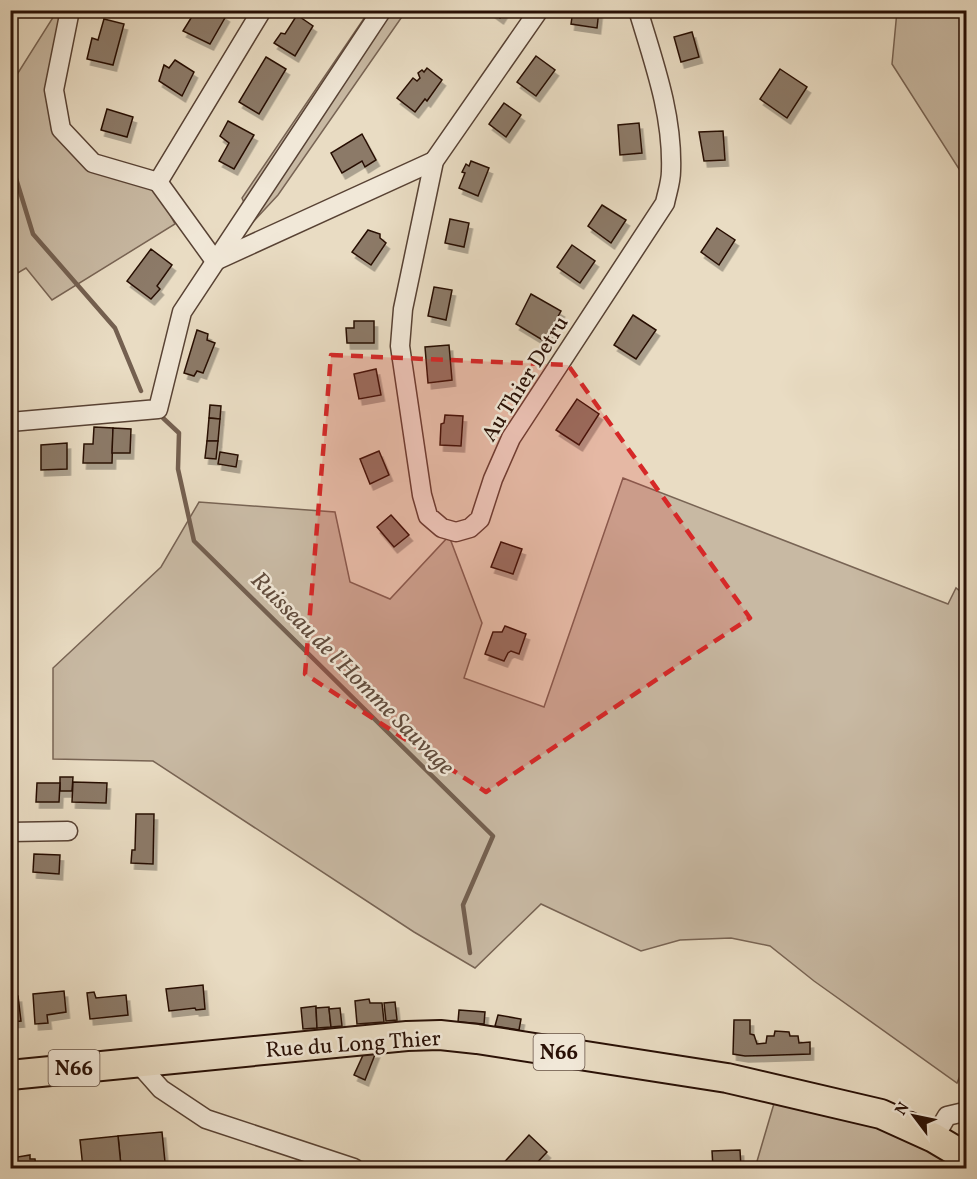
<svg xmlns="http://www.w3.org/2000/svg" width="977" height="1179" viewBox="0 0 977 1179" font-family="Vollkorn,serif">
	<style>
		.green { fill: #c8b9a3; stroke: #786454; stroke-width: 1.5 }
		.lines { fill: none; stroke-linecap: round; stroke-linejoin: round }
		.stream { stroke: #746050; stroke-width: 4.5 }
		.building { fill: #8c7a68; stroke: #280f05; stroke-width: 1.5; filter: url(#shadow) }
		.street-casing { stroke: #584234; stroke-width: 21 }
		.primary-casing { stroke: #280f05; stroke-width: 32 }
		.street { stroke: #f1e8d8; stroke-width: 18 }
		.primary { stroke: #e9dcc3; stroke-width: 28 }
		.marked { fill: #d62828; fill-opacity: 0.2; stroke: #d62828; stroke-width: 4.5; stroke-dasharray: 12 8; stroke-linejoin: round }
		.labels { text-anchor: middle; stroke-width: 5; stroke-linejoin: round; paint-order: stroke }
		.shield { fill: #f1e8d8; stroke: #645044; stroke-width: 1.5 }
		.shield-label { font-size: 21px; font-weight: bold; fill: #280f05 }
		.street-label { font-size: 22px; fill: #280f05; stroke: #f1e8d8 }
		.water-label { font-size: 24px; font-style: italic; fill: #614c3d; stroke: #f1e8d8 }
	</style>
	<defs>
		<filter id="shadow"><feDropShadow dx="3.5" dy="6" stdDeviation="0" flood-color="#0004"/></filter>
	</defs>
	<rect width="100%" height="100%" fill="#e9dcc3"/>
	<filter id="stains"><feTurbulence type="fractalNoise" baseFrequency=".00333" numOctaves="4"/><feColorMatrix values="0 0 0 0 .2 0 0 0 0 .09 0 0 0 0 .02 0 0 0 .5 -.17"/></filter>
	<radialGradient id="worn" r=".72"><stop offset=".6" stop-color="#630" stop-opacity="0"/><stop offset="1" stop-color="#630" stop-opacity=".3"/></radialGradient>
	<g class="green">
		<path d="M57,11L61,26L48,92L92,167L155,187L175,224L52,300L26,268L11,277V84Z"/>
		<path d="M369,11H406L278,195L253,222L242,198Z"/>
		<path d="M897,11H966V180L892,64Z"/>
		<path d="M623,478L948,604L956,588L966,596V1062L957,1083L814,981L770,946L731,938L680,940L641,951L541,904L475,968L414,932L153,761L53,759V668L161,567L199,502L335,512L350,582L390,599L449,536L482,623L464,678L544,707Z"/>
		<path d="M778,1090L881,1114L966,1168H755Z"/>
	</g>
	<g class="lines">
		<g class="stream">
			<path d="M10,159L33,234L115,328L141,391"/>
			<path d="M163,418L179,433L178,469L194,541L493,836L463,905L470,953"/>
		</g>
	</g>
	<g class="building">
		<path d="M196,10H217L226,16L210,44L183,31Z"/>
		<path d="M489,10H505L500,18Z"/>
		<path d="M573,10H599L597,28L571,24Z"/>
		<path d="M297,15L313,26L295,56L274,43L281,33L285,34Z"/>
		<path d="M104,19L124,24L113,65L87,59L92,38L98,40Z"/>
		<path d="M692,32L699,57L681,62L674,37Z"/>
		<path d="M536,56L555,70L536,96L517,82Z"/>
		<path d="M266,57L286,69L259,114L239,102Z"/>
		<path d="M175,60L194,72L182,96L159,81L164,65L169,68Z"/>
		<path d="M427,68L442,80L427,101L425,99L415,112L397,98L413,78L417,81L420,78L418,73L422,70L424,72Z"/>
		<path d="M780,69L807,87L787,118L760,99Z"/>
		<path d="M504,103L521,115L506,137L489,124Z"/>
		<path d="M107,109L133,117L127,137L101,130Z"/>
		<path d="M228,121L254,135L234,169L219,161L229,143L220,136Z"/>
		<path d="M639,123L642,153L620,155L618,125Z"/>
		<path d="M723,131L725,160L704,161L699,132Z"/>
		<path d="M362,134L376,160L365,167L362,161L342,173L331,153Z"/>
		<path d="M471,161L489,168L478,196L459,188L465,173L462,172L466,164L469,166Z"/>
		<path d="M602,205L626,220L611,243L588,226Z"/>
		<path d="M450,219L469,223L464,247L445,243Z"/>
		<path d="M717,228L735,240L719,265L701,252Z"/>
		<path d="M368,230L380,234V238L386,243L371,265L352,252Z"/>
		<path d="M572,245L595,261L580,283L557,267Z"/>
		<path d="M151,249L172,265L157,286L160,289L151,299L127,281Z"/>
		<path d="M434,287L452,290L446,320L428,316Z"/>
		<path d="M531,294L561,311L544,341L516,324Z"/>
		<path d="M633,315L656,330L636,359L614,345Z"/>
		<path d="M354,321H374V343H347L346,328H354Z"/>
		<path d="M197,330L208,334L207,340L215,343L203,373L197,371L194,376L184,373Z"/>
		<path d="M449,345L452,380L428,383L425,347Z"/>
		<path d="M376,369L381,395L359,399L354,374Z"/>
		<path d="M577,399L599,414L579,445L556,430Z"/>
		<path d="M210,405L221,406L220,419L209,418Z"/>
		<path d="M445,415L463,416L461,446L440,445L441,424L444,423Z"/>
		<path d="M209,418L220,419L218,441H207Z"/>
		<path d="M94,427L113,428L112,463H83L84,444H93Z"/>
		<path d="M113,428L131,429L130,453H112Z"/>
		<path d="M207,441H218L216,459L205,458Z"/>
		<path d="M67,443V469L41,470V445Z"/>
		<path d="M379,451L389,475L370,484L360,459Z"/>
		<path d="M220,452L238,455L236,467L218,464Z"/>
		<path d="M391,515L409,535L394,547L377,527Z"/>
		<path d="M501,542L522,549L513,574L491,567Z"/>
		<path d="M505,626L526,634L519,654L511,651L508,653L504,661L485,654L493,632H502Z"/>
		<path d="M60,777H73L72,791H60Z"/>
		<path d="M73,782L107,783L106,803L72,802Z"/>
		<path d="M37,783H60L59,802H36Z"/>
		<path d="M136,814H154L153,864L131,863L132,850H135Z"/>
		<path d="M34,854L60,855L59,874L33,872Z"/>
		<path d="M203,985L205,1009L196,1010L195,1008L169,1011L166,989Z"/>
		<path d="M64,991L66,1012L47,1015L48,1023L35,1024L33,994Z"/>
		<path d="M94,992L96,998L126,995L128,1015L90,1019L87,993Z"/>
		<path d="M18,996L21,1021L10,1022V997Z"/>
		<path d="M369,999L370,1003H382L384,1022L357,1024L355,1001Z"/>
		<path d="M395,1002L397,1020L386,1021L384,1003Z"/>
		<path d="M316,1006L317,1028L303,1029L301,1008Z"/>
		<path d="M329,1007L331,1027L317,1028L316,1008Z"/>
		<path d="M340,1008L342,1026L331,1027L329,1009Z"/>
		<path d="M459,1010L485,1012L484,1024L458,1022Z"/>
		<path d="M498,1015L521,1019L519,1030L495,1026Z"/>
		<path d="M734,1020H750V1034L754,1035L757,1044L766,1043L767,1036H774L775,1031L789,1032L790,1036H798L799,1043L810,1042V1054L745,1056L733,1054Z"/>
		<path d="M376,1052L365,1080L354,1075L364,1053Z"/>
		<path d="M162,1132L165,1162L121,1166L118,1136Z"/>
		<path d="M529,1135L547,1152L532,1168H499Z"/>
		<path d="M118,1136L121,1166L83,1168L80,1140Z"/>
		<path d="M740,1150L741,1168H713L712,1151Z"/>
		<path d="M17,1155L18,1157L30,1155V1159H35L36,1168H10V1156Z"/>
	</g>
	<g class="lines">
		<g class="street-casing">
			<g id="street">
				<path d="M70,10L54,90L61,129L93,163L158,182"/>
				<path d="M539,10L434,161L403,309L400,346L422,495L428,516L442,528L456,532L470,528L480,519L493,479L511,438L665,203C667,193 671,182 671,171C673,115 654,63 638,10"/>
				<path d="M158,182L262,10"/>
				<path d="M158,182L215,261"/>
				<path d="M215,261L434,161"/>
				<path d="M10,422L158,409L182,312L382,10"/>
				<path d="M10,832L68,831"/>
				<path d="M138,1063L161,1089L206,1119L354,1168"/>
				<path d="M934,1138L947,1116L964,1112L966,1114"/>
			</g>
		</g>
		<g class="primary-casing">
			<path id="primary" d="M10,1075L407,1036L440,1035L477,1039L727,1078L881,1114L934,1138L966,1157"/>
		</g>
		<use href="#street" class="street"/>
		<use href="#primary" class="primary"/>
	</g>
	<path class="marked" d="M331,355L568,365L750,618L486,792L305,674Z"/>
	<g class="labels">
		<g class="shield">
			<rect x="533.5" y="1034" width="51" height="36" rx="4.5"/>
			<rect x="48.5" y="1050" width="51" height="36" rx="4.5"/>
		</g>
		<g class="shield-label">
			<text x="559" y="1059">N66</text>
			<text x="74" y="1075">N66</text>
		</g>
		<g class="street-label">
			<text transform="translate(524 378) rotate(-58)" y="8">Au Thier Detru</text>
			<text transform="translate(353 1043) rotate(-4)" y="8">Rue du Long Thier</text>
		</g>
		<g class="water-label">
			<text transform="translate(353 673) rotate(45)" y="8">Ruisseau de l'Homme Sauvage</text>
		</g>
	</g>
	<rect width="977" height="1179" fill="none" stroke="#e9dcc3" stroke-width="36"/>
	<rect x="12" y="12" width="953" height="1155" fill="none" stroke="#280f05" stroke-width="3"/>
	<rect x="18" y="18" width="941" height="1143" fill="none" stroke="#280f05" stroke-width="1.5"/>
	<g transform="translate(914 1116) rotate(302)" stroke="#f1e8d8" stroke-width="4.5" paint-order="stroke">
	<path d="M0-4.5L10 22L0 15L-10 22Z" fill="#280f05"/>
	<text y="-9" font-size="16" font-weight="bold" text-anchor="middle" fill="#280f05">N</text>
	</g>
	<rect width="100%" height="100%" filter="url(#stains)"/>
	<rect width="100%" height="100%" fill="url(#worn)"/>
</svg>
